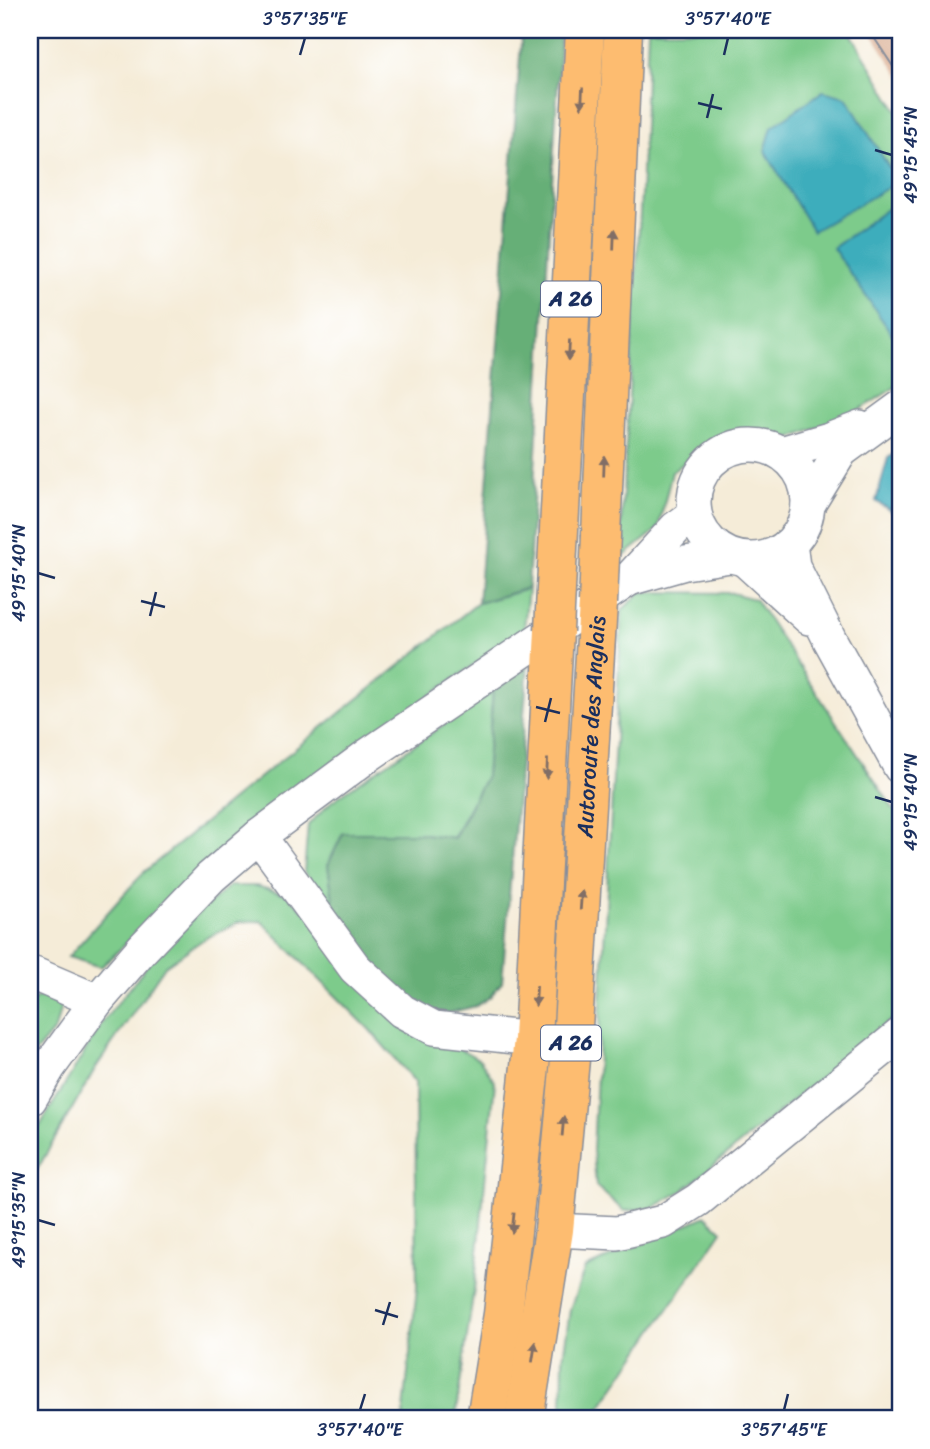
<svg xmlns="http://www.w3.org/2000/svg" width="930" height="1449" viewBox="0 0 930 1449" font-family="Sriracha,sans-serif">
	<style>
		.green { fill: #7dcb8b; stroke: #4c7d74; stroke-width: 2 }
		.forest { fill: #66af77; stroke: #406f6a; stroke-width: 2 }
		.water { fill: #3eadbc; stroke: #2c6e8d; stroke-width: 2 }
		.building { fill: #d5a281 }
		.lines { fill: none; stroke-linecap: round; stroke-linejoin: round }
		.minor-casing { stroke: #888e9b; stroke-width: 36 }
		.highway-casing { stroke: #888e9b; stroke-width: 41 }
		.minor { stroke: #fff; stroke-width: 33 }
		.highway { stroke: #fdbc6f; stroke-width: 38 }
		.highway-bridge-casing { stroke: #888e9b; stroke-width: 41; stroke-linecap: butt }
		.highway-bridge { stroke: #fdbc6f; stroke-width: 38 }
		.oneway { fill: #816e66 }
		.ticks { fill: none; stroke: #1b2f5e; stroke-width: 2.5 }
		.labels { text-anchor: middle; stroke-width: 5; stroke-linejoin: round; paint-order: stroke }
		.shield { fill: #fff; stroke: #5f6d8e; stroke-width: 2 }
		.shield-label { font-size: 21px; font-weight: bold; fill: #1b2f5e }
		.street-label { font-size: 23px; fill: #1b2f5e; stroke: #fff }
		.neatline { fill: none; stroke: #1b2f5e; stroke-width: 2.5 }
		.ticks-label { font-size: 18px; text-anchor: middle; fill: #1b2f5e }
	</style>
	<rect width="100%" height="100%" fill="#fff"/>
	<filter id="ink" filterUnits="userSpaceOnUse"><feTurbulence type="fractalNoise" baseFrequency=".0143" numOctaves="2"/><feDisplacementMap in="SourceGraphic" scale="14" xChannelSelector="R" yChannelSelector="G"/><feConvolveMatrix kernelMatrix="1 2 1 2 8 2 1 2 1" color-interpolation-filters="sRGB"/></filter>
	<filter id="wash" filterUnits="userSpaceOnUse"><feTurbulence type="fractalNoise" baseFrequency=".00686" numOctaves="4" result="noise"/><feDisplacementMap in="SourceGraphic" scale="28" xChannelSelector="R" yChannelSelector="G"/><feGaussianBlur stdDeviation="1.57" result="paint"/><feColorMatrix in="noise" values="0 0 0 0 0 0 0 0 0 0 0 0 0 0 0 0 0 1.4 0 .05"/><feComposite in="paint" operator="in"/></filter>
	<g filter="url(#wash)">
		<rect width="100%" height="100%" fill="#f5ecd8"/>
		<g class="green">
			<path d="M648,30H849L900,115V384L853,414L792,438L770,439L737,432L718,437L672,472L658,529L619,560L641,196Z"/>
			<path d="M528,589L524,630L266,811L101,967L68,957L143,873L276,764L478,603Z"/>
			<path d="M641,592L732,593L755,599L900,819V1013L682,1191L652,1208L624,1211L596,1186L593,1150L622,610Z"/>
			<path d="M493,691L486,776L453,838L418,833H343L328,865L336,920L304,872L308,825L332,801Z"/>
			<path d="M229,886H256L286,894L452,1044L480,1060L495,1082L475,1282L455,1419H403L417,1287L415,1082L369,1029L261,921L239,922L204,939L165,966L95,1069L30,1182V1142L102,1023L163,945Z"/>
			<path d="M41,996L61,1006L55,1029L30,1059V1002Z"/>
			<path d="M706,1216L722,1231L592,1419H562L563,1359L570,1309L585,1268Z"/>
		</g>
		<g class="forest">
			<path d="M522,30H561L528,588L478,603Z"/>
			<path d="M528,666L502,982L490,997L476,1006L449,1013L424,1011L380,983L336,920L328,865L343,833H418L454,838L486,776L493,691Z"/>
		</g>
		<g class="water">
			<path d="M823,91L846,97L898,182L813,231L765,151L772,127Z"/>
			<path d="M898,201L900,205V346L833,248Z"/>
			<path d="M900,451V517L876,501L888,458Z"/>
		</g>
		<g id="blocks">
			<path class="building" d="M869,30H900V77Z"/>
		</g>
	</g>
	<g filter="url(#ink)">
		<use href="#blocks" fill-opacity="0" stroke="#888e9b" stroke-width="2"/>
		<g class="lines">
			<g class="minor-casing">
				<g id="minor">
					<circle cx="751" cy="502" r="57"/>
					<path d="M781,453L829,439L860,427"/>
					<path d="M808,505L841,451L900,408"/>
					<path d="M790,544L793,566L830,640L900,767"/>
					<path d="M744,559L809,618"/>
					<path d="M629,579L685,563L730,556"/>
					<path d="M259,836L355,968L402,1011L434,1028L533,1039"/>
					<path d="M30,976L34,974L97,1001"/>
					<path d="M30,1099L49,1067L97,1001L142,949L211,877L259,836L367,756L629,579L676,528L694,515"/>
					<path d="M554,1230L617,1233L663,1222L698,1200L900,1035"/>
				</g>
			</g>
			<g class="highway-casing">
				<g id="highway">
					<path d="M601,535L623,30"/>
					<path d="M557,568L585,30"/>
					<path d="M486,1419L503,1314L533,1039L554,631"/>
					<path id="s1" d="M524,1419L554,1230L573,1027L598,603"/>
				</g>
			</g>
			<use href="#minor" class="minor"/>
			<use href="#highway" class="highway"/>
			<g class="highway-bridge-casing">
				<g id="highway-bridge">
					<path d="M598,603L601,535"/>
					<path d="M554,631L557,568"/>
				</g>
			</g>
			<use href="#highway-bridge" class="highway-bridge"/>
		</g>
		<defs><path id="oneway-solid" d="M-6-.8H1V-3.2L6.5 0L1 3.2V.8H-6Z" transform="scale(1.75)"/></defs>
		<g class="oneway">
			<use href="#oneway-solid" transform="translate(582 98) rotate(93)"/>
			<use href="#oneway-solid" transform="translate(614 239) rotate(-88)"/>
			<use href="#oneway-solid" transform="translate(569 350) rotate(93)"/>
			<use href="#oneway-solid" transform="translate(604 466) rotate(-88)"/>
			<use href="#oneway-solid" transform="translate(547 769) rotate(93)"/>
			<use href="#oneway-solid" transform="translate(581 900) rotate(-86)"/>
			<use href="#oneway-solid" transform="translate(536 996) rotate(93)"/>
			<use href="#oneway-solid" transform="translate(563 1126) rotate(-85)"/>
			<use href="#oneway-solid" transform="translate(513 1223) rotate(96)"/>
			<use href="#oneway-solid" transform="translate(534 1352) rotate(-81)"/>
		</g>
	</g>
	<path class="ticks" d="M300,55L305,38M724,55L728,38M698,103L722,109M707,118L713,94M875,150L892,155M38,573L55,578M141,601L165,607M150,616L156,592M536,707L560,713M545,722L551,698M875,797L892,802M38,1220L55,1225M375,1310L398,1317M383,1325L390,1302M360,1410L365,1394M784,1410L788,1394"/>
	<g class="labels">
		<g class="shield">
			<rect x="541" y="281.5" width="60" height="35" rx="5"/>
			<rect x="541" y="1025.5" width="60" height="35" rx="5"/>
		</g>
		<g class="shield-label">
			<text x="571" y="306">A 26</text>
			<text x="571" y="1050">A 26</text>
		</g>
		<g class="street-label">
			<text dy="8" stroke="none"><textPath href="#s1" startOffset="696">Autoroute des Anglais</textPath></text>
		</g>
	</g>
	<rect width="930" height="1449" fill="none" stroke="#fff" stroke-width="77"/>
	<rect x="38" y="38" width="854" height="1372" class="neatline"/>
	<g class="ticks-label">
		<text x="305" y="25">3°57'35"E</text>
		<text x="728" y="25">3°57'40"E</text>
		<text transform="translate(911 155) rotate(-90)" y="6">49°15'45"N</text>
		<text transform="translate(19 573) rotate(-90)" y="6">49°15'40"N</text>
		<text transform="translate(911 802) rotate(-90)" y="6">49°15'40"N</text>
		<text transform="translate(19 1220) rotate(-90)" y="6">49°15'35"N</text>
		<text x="360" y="1436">3°57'40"E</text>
		<text x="784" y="1436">3°57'45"E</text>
	</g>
</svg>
